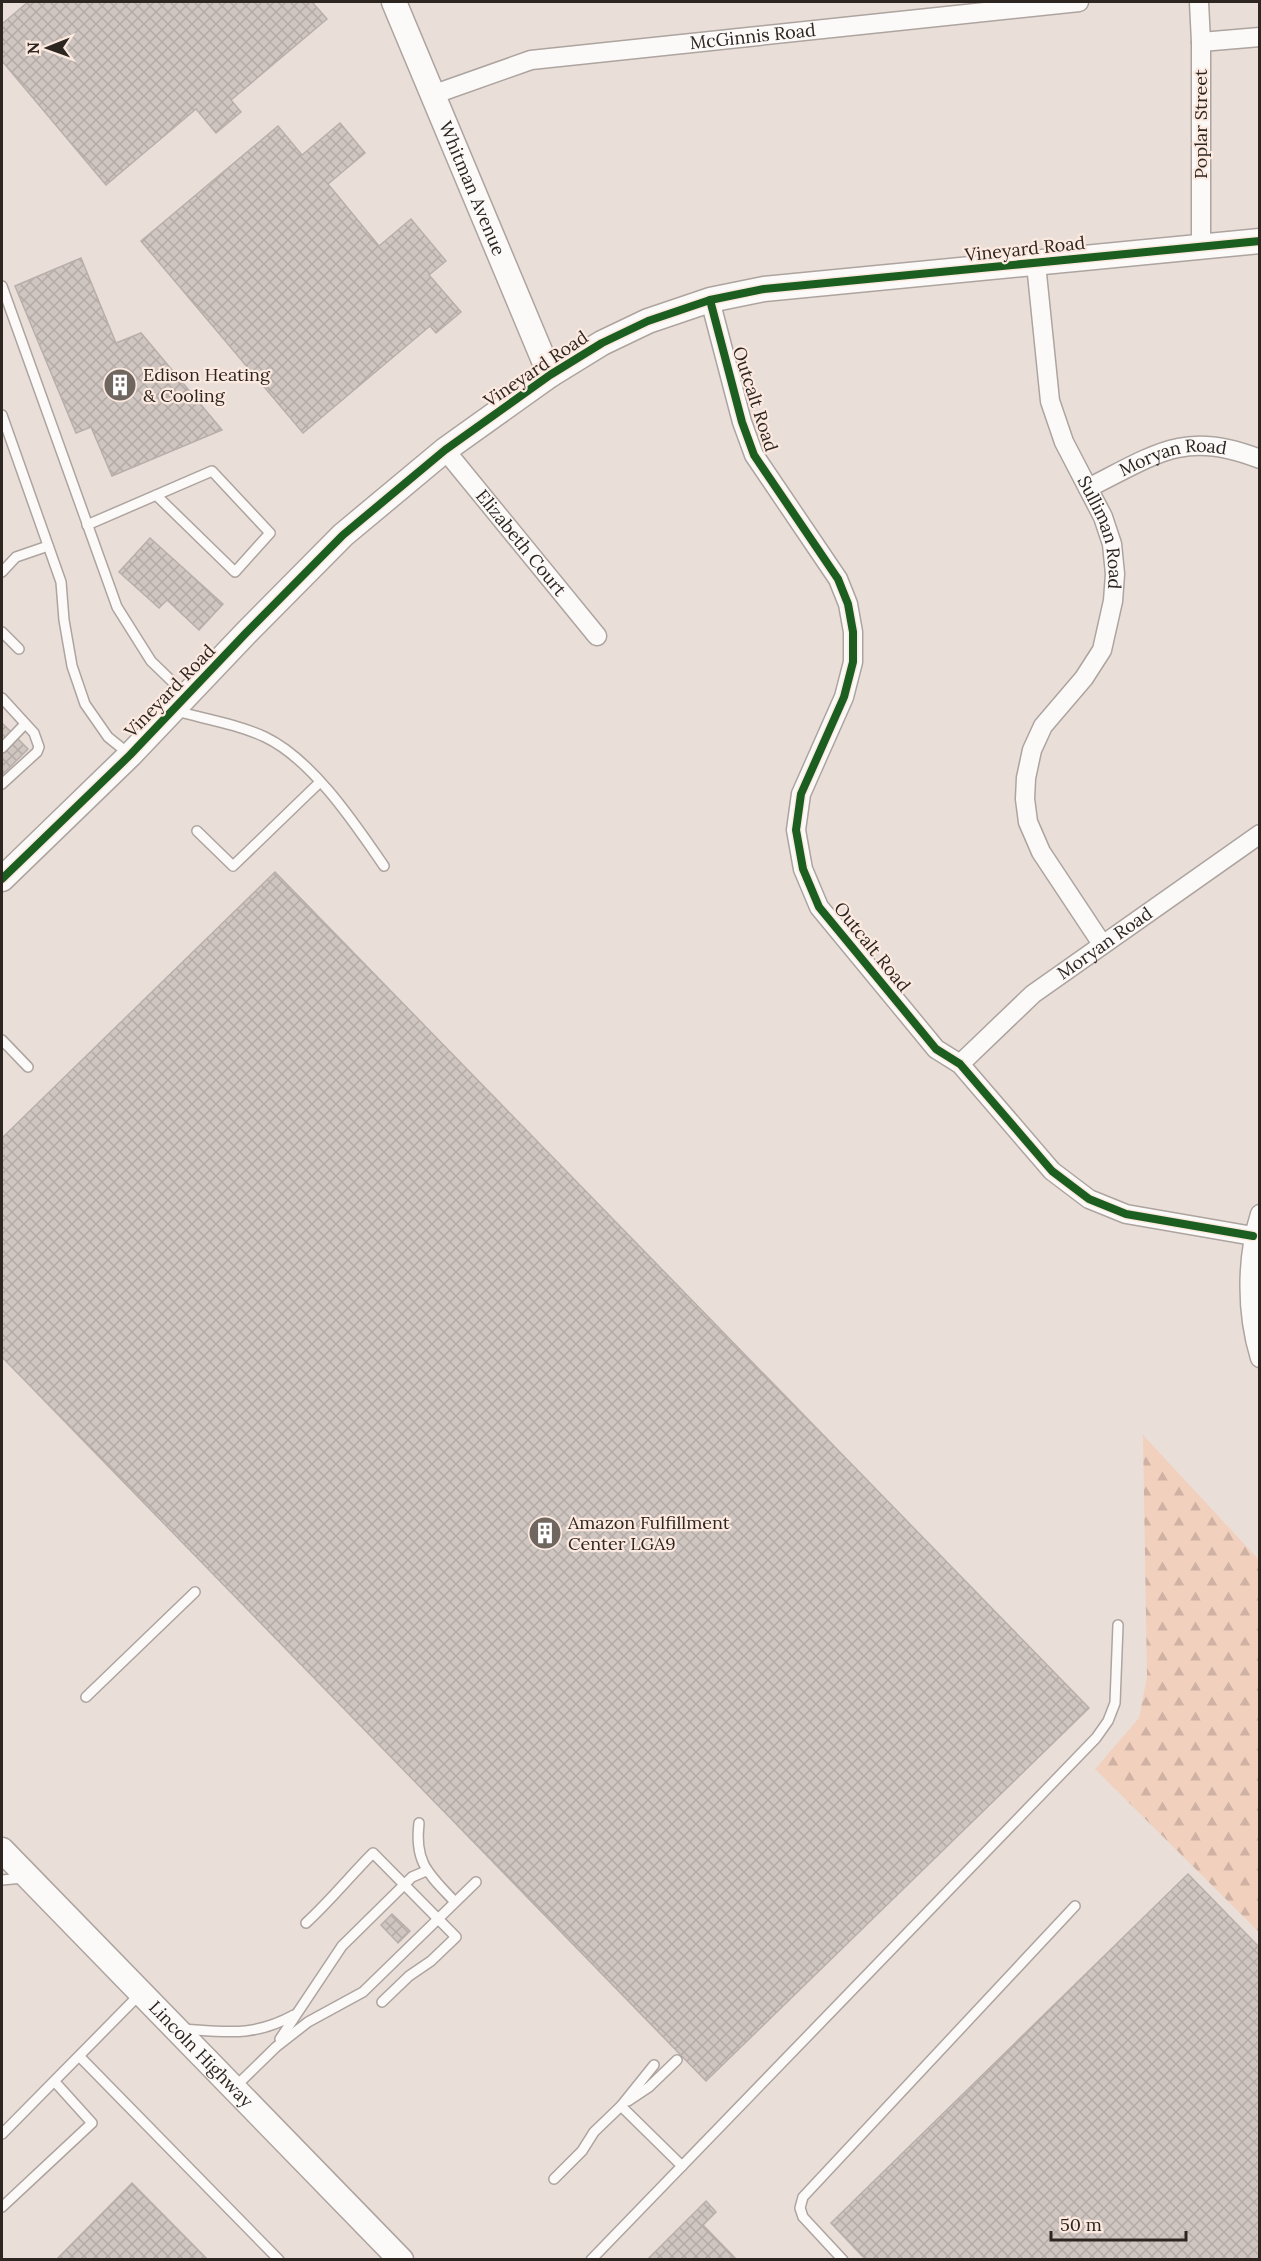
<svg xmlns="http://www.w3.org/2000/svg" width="1261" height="2261" viewBox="0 0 1261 2261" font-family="Lora,serif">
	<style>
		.forest { fill: url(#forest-firs) }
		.building { fill: url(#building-cross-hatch); stroke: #b8afaa; stroke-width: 1.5 }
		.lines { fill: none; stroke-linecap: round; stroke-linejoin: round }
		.lane-casing { stroke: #ada49f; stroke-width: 12 }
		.street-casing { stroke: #ada49f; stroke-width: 21 }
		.secondary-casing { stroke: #ada49f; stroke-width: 27 }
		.lane { stroke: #fcfaf9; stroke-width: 9 }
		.street { stroke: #fcfaf9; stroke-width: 18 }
		.secondary { stroke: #fcfaf9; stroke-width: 24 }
		.cycleway-casing { stroke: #fceae0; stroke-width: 11 }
		.cycleway { stroke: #1b5e20; stroke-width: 8 }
		.labels { text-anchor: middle; stroke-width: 4.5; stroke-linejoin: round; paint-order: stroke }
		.street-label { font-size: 18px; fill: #2d2520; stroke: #fceae0 }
		.poi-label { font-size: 18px; fill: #2d2520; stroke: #fceae0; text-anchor: start }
	</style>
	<defs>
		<pattern id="forest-firs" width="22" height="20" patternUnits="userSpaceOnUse" patternTransform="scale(1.5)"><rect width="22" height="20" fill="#f1d0be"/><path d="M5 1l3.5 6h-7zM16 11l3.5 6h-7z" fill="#cfb2a3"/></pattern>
		<pattern id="building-cross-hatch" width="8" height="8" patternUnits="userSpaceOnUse" patternTransform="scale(1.5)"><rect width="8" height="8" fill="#d0c6c1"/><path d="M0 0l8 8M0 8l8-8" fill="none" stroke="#b3aaa6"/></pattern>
	</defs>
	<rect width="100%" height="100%" fill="#eaded8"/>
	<path class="forest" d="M1143,1435L1259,1560V1932L1095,1769L1139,1718L1147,1677Z"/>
	<g class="building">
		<path d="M28,2H312L327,19L231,100L241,112L216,133L196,109L106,185L2,61V24Z"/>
		<path d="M340,123L365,153L328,184L379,246L411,219L446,261L429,275L461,312L436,333L430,326L303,433L141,241L278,126L302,155Z"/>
		<path d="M81,258L116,343L141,333L222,430L112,476L91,427L76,433L15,286Z"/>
		<path d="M150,538L223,604L199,630L167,600L159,608L119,572Z"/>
		<path d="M2,723L28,749L3,774L2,772Z"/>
		<path d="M275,872L1089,1708L706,2081L2,1357V1138Z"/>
		<path d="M1188,1874L1260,1948V2260H866L831,2223Z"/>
		<path d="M392,1914L410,1931L398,1943L381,1925Z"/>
		<path d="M132,2183L208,2260H56Z"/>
		<path d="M706,2201L716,2212L703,2225L737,2260H647Z"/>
	</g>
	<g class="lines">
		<g class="lane-casing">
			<g id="lane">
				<path d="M2,286L117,607L151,661L186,695"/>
				<path d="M2,415L61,582L64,620L72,666L85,704L108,737L129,754"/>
				<path d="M87,525L212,471L270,533L235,572L156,495"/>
				<path d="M2,572L16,557L48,546"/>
				<path d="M2,632L19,649"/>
				<path d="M2,698L34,733L39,747L37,752L2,784"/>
				<path d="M176,711C205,719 237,724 265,737C313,760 355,824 384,866"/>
				<path d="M2,748L25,724"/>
				<path d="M197,831L233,866L320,782"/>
				<path d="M2,1040L28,1067"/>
				<path d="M86,1697L195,1592"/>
				<path d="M419,1823C414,1864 430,1875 455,1902"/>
				<path d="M2,1880L23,1878"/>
				<path d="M306,1923C330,1901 350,1876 373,1853L456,1937L431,1961L409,1976L382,2002"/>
				<path d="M183,2029C227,2032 254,2037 294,2015"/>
				<path d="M280,2039L342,1946L412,1877L426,1871"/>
				<path d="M80,2057L279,2260"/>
				<path d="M235,2087L276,2047L308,2022L363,1992L476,1882"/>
				<path d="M628,2101L649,2087L677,2060"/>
				<path d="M621,2106L682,2166"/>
				<path d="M2,2134L141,1993"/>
				<path d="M554,2179L582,2151L594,2132L621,2106L654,2065"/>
				<path d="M2,2207L92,2123L55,2082"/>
				<path d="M591,2260L1096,1738L1108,1721L1115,1703L1118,1625"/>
				<path d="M843,2260L803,2217L800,2208L803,2197L1075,1906"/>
			</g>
		</g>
		<g class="street-casing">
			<g id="street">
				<path d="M1199,2L1201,42V246"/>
				<path d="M1201,42L1260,37"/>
				<path id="s1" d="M432,95L531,60L1079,2"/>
				<path id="s2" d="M1036,264L1050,401L1064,442L1103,517L1112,544L1115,574L1113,601L1102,650L1084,678L1043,726L1032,750L1026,778L1025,799L1028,822L1041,852L1102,944"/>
				<path d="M710,300L742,422L754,455L838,579L848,604L853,632V662L844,697L801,794L796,830L803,869L819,907L936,1049L960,1064L1052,1171L1089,1199L1126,1214L1253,1236"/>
				<path id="s3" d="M445,450L597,636"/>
				<path id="s4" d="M1088,488C1113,476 1151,453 1178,448C1204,442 1235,449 1260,459"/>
				<path id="s5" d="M960,1064L1033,994L1260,834"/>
				<path d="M1260,1214C1246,1259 1246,1313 1260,1358"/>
			</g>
		</g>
		<g class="secondary-casing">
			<g id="secondary">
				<path id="s6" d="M394,2L550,375"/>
				<path d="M2,879L130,755L246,633L343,535L445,450L550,375L602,343L648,321L710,300L764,289L1260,241"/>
				<path id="s7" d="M2,1850L401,2260"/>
			</g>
		</g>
		<use href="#lane" class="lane"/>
		<use href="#street" class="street"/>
		<use href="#secondary" class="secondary"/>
		<g class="cycleway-casing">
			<g id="cycleway">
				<path d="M710,300L742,422L754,455L838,579L848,604L853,632V662L844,697L801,794L796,830L803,869L819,907L936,1049L960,1064L1052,1171L1089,1199L1126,1214L1253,1236"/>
				<path d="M2,879L130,755L246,633L343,535L445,450L550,375L602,343L648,321L710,300L764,289L1260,241"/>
			</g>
		</g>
		<use href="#cycleway" class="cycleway"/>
	</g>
	<defs>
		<g id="building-disc" transform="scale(1.725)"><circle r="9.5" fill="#6f6660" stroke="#fceae0"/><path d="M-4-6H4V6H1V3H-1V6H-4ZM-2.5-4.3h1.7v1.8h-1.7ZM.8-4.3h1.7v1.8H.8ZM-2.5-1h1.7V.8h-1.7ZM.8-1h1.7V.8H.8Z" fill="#fff"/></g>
	</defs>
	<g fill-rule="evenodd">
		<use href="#building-disc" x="120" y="385"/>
		<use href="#building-disc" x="545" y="1533"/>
	</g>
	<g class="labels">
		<g class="street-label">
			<text dy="6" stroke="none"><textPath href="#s1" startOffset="328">McGinnis Road</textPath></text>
			<text transform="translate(1201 124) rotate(-90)" y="6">Poplar Street</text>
			<text dy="6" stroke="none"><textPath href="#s6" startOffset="202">Whitman Avenue</textPath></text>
			<text transform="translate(1025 249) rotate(-6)" y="6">Vineyard Road</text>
			<text transform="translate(536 369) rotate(-34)" y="6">Vineyard Road</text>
			<text transform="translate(755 399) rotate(72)" y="6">Outcalt Road</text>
			<text dy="6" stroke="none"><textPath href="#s4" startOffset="92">Moryan Road</textPath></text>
			<text dy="6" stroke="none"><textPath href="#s2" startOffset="280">Sulliman Road</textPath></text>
			<text dy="6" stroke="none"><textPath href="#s3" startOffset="120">Elizabeth Court</textPath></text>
			<text transform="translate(170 691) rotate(-46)" y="6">Vineyard Road</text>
			<text dy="6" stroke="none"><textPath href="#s5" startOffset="189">Moryan Road</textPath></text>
			<text transform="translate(872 947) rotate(51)" y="6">Outcalt Road</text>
			<text dy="6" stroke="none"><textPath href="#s7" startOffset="285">Lincoln Highway</textPath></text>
		</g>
		<g class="poi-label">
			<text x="143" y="381">Edison Heating<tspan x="143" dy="21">&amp; Cooling</tspan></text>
			<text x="568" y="1529">Amazon Fulfillment<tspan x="568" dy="21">Center LGA9</tspan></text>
		</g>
	</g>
	<rect width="1261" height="2261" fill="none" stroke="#2d2520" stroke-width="6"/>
	<g transform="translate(48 48) rotate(269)" stroke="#fceae0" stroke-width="4.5" paint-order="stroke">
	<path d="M0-4.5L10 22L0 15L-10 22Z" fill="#2d2520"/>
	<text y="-9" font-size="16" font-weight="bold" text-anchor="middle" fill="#2d2520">N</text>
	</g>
	<path d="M1051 2231v9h135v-9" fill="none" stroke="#2d2520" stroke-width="3"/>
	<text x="1060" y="2231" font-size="18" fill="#2d2520" stroke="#fceae0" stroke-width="4.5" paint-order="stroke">50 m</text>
</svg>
